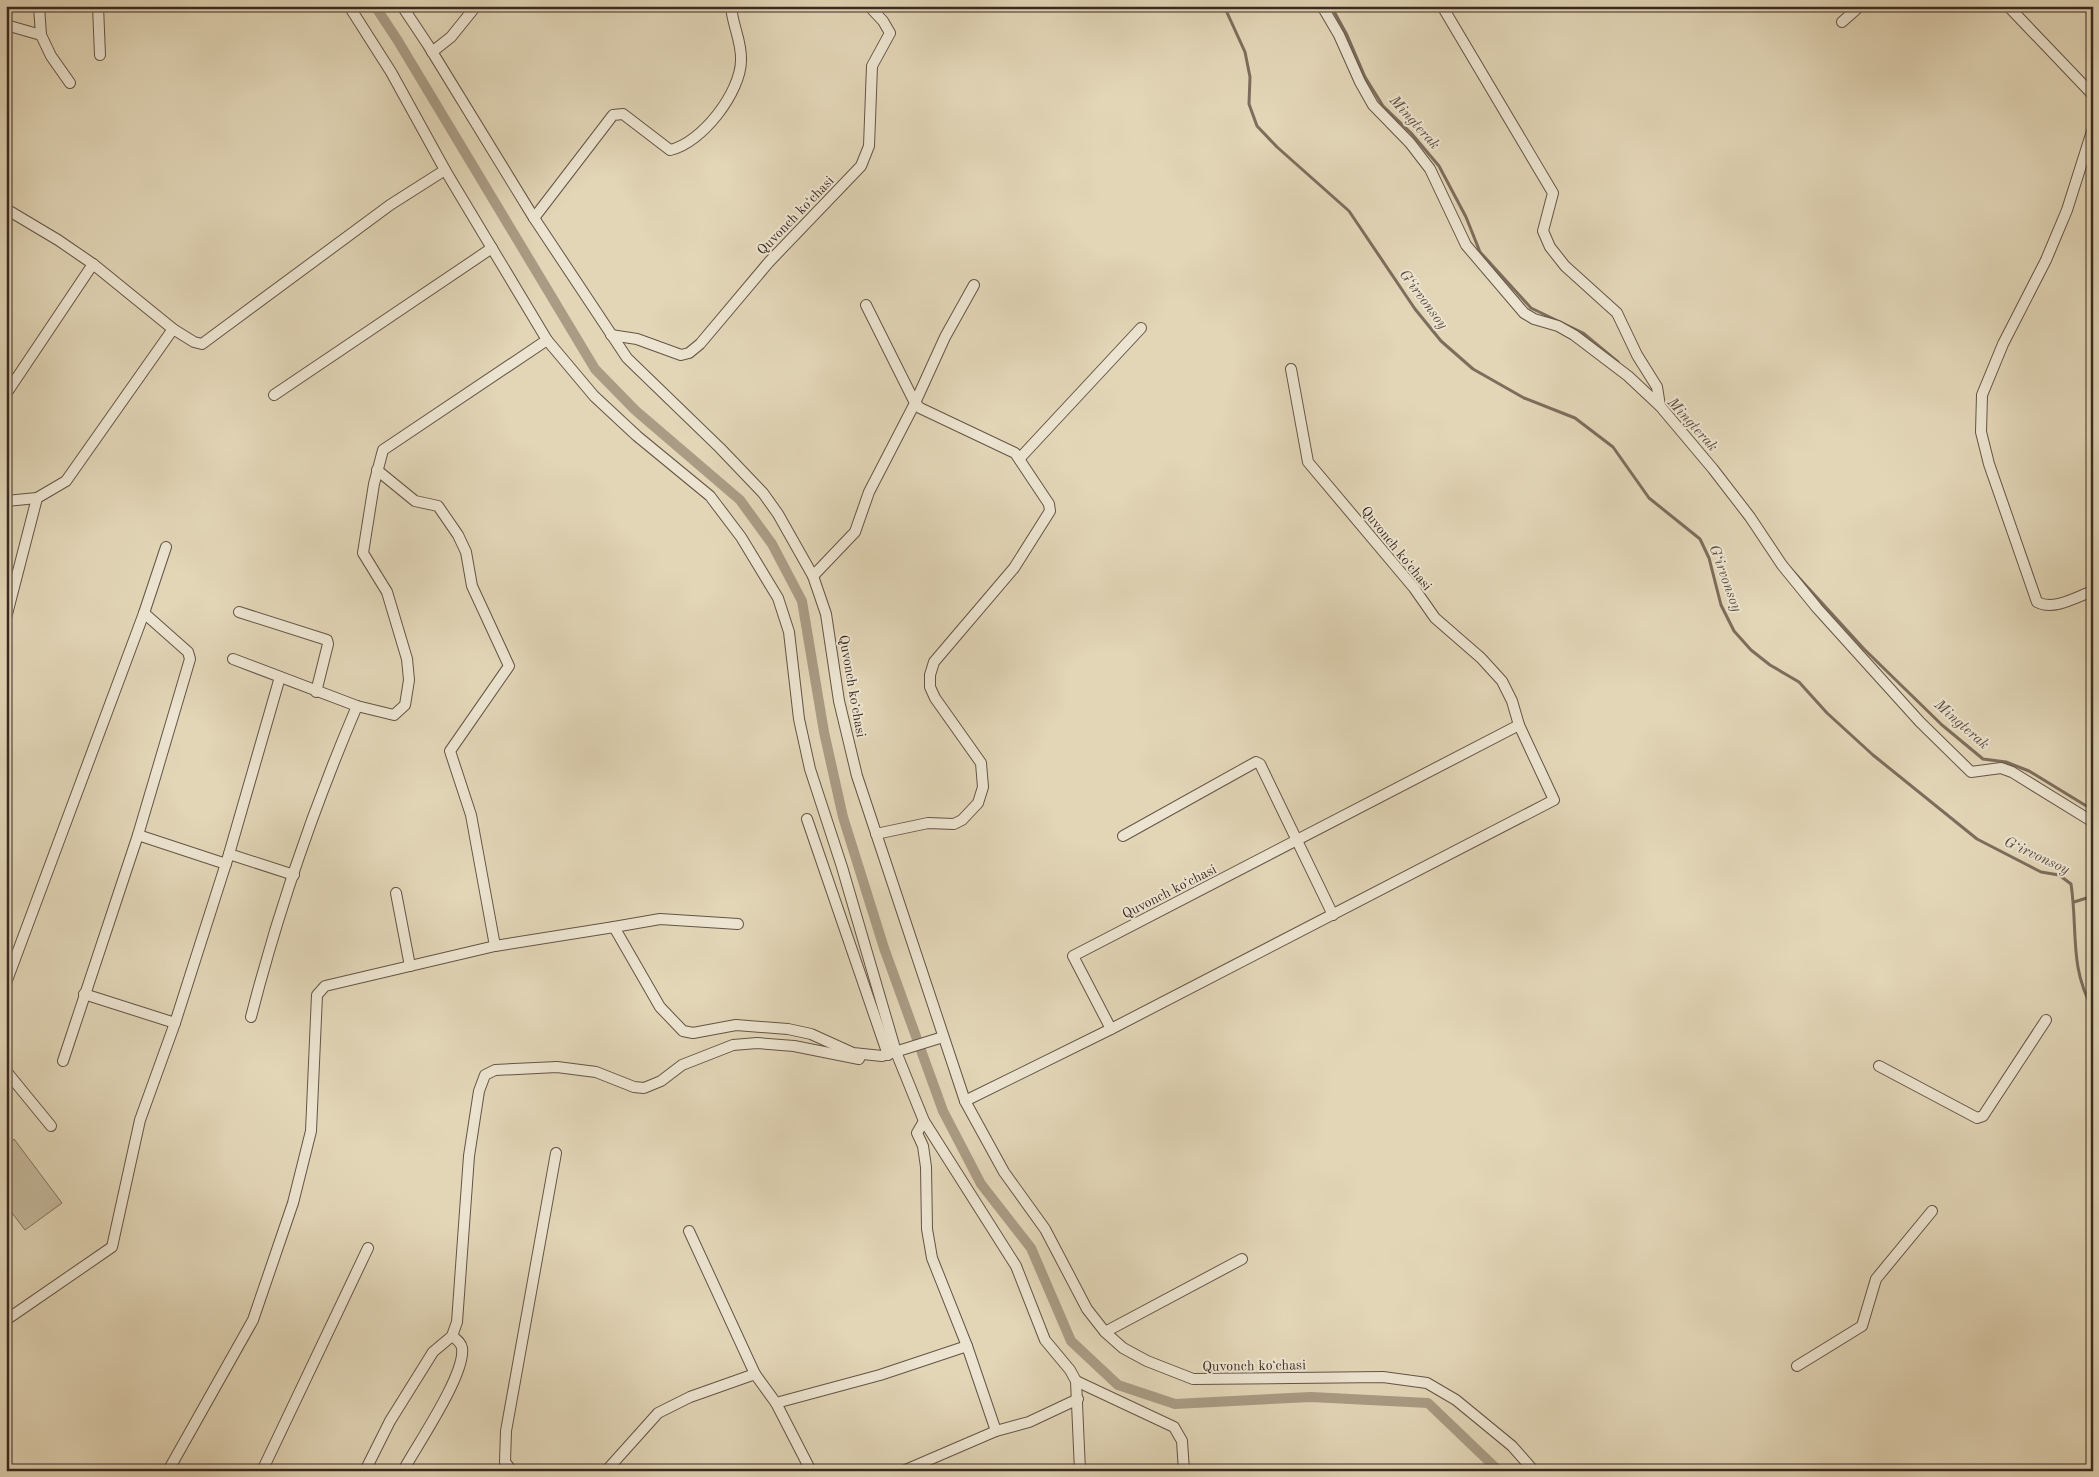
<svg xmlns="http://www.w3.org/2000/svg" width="2099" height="1477" viewBox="0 0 2099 1477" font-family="'Old Standard TT',serif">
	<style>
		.green { fill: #c5b99d; stroke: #80715e }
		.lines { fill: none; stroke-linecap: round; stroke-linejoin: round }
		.stream { stroke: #7d6d5c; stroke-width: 3 }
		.canal { stroke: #a99b84; stroke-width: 10 }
		.street-casing { stroke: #645446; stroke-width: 12 }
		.street { stroke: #ece4d0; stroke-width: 10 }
		.labels { text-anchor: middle; stroke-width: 4; stroke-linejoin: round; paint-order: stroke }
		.street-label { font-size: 14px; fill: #3a2920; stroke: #ece4d0 }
		.water-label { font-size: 15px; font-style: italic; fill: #5b4b3e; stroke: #ece4d0 }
	</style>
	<rect width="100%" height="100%" fill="#e2d6b7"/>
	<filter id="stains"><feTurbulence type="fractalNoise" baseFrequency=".004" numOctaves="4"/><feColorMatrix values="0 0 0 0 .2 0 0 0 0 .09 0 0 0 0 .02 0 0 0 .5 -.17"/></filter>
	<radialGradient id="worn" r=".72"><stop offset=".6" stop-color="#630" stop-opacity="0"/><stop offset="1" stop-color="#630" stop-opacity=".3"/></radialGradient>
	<path class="green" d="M14,1139L62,1203L25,1230L6,1205V1145Z"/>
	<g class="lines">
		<g class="stream">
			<path d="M1224,6L1245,52L1250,77L1249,104L1257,126L1277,147L1349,211L1415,309L1441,341L1473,369L1524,398L1575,418L1613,447L1649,498L1700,539L1709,558L1721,605L1734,631L1751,650L1770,665L1799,682L1827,713L1873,755L1977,839L2041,872L2059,875L2071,884C2078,929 2069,968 2093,1009"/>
			<path d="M1331,6L1347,35L1365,77L1383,106L1411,133L1439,166L1466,217L1480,252L1531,308L1583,333L1618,362"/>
			<path d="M1790,568L1864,649L1942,725L1983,759L2006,762L2029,771L2093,810"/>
			<path d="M2074,902L2093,896"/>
		</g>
		<path class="canal" d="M375,6L398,41L595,369L635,410L740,500L772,544L802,601L824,732L843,817L884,948L943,1111L981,1184L1031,1248L1071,1341L1118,1385L1175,1404L1311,1397L1428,1403L1499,1471"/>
		<g class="street-casing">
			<g id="street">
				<path d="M39,6L41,35L51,56L70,83"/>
				<path d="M98,6L100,55"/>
				<path d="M349,6L391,72L445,170L547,340L594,396L637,436L710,496L741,537L778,598L789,632L799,719L810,769L842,867L896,1052L924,1121L1016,1266L1045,1340L1070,1370L1076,1381L1080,1471"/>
				<path d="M402,6L428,45L534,218L627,358L720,448L763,493L778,514L813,576L826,614L839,701L857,776L965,1101L1004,1172L1045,1229L1087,1309L1105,1332L1123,1348L1147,1361L1193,1379L1383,1377L1427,1383L1456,1400L1512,1446L1534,1471"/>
				<path d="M1322,6L1339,35L1360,82L1373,105L1410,143L1430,169L1466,245L1524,313L1534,319L1558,326L1574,335L1628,376L1660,406L1713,469L1750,517L1782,565L1817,608L1920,722L1971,772L2001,768L2012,772L2093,822"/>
				<path d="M1442,6L1553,193L1543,231L1550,247L1565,266L1617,313L1637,355L1657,387L1660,406"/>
				<path d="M2008,6L2093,95"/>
				<path d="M1842,22L1860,6"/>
				<path d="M6,25L41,35"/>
				<path d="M432,52L451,37L476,6"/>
				<path d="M2093,128L2067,210L2046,260L2003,344L1982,395L1981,432L1989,464L2037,602C2054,611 2076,597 2093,591"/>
				<path d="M6,209L58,240L93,264L173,329"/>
				<path d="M534,218L613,115L623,114L670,150C702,143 741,92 741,60C742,42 732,24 731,6"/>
				<path d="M611,335L637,339L681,355L689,353L700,344L769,262L861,166L869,146L872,66L890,33L883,21L869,6"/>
				<path d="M6,394L93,264"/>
				<path d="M274,395L492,248"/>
				<path d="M1020,458L1141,328"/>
				<path d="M377,470L415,501L438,506L458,535L466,552L472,586L509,666L450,751L471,815L495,946"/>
				<path d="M6,501L37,498L66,481L173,329L194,342L202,344L390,205L445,170"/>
				<path d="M813,576L855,532L869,492L915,403L866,305"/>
				<path d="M239,612L327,640L328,644L316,692"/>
				<path d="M6,618L37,498"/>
				<path d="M233,659L357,706L394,715L405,705L409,680L407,659L387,592L363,553L374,484L383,450L547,340"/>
				<path d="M807,819L888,1055"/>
				<path d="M876,834L928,823L954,824L962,820L978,803L983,787L981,763L935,698L930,687V675L934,662L1014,568L1050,511L1049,504L1015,453L920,408L915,403L945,337L974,285"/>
				<path d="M138,835L226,864"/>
				<path d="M1123,836L1256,762L1260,764L1333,915"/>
				<path d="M229,854L294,875"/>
				<path d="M396,893L410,966"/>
				<path d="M614,927L660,919L738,924"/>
				<path d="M6,983L144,613L166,547"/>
				<path d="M84,994L175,1023"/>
				<path d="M251,1017C278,911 314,807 357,706"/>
				<path d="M1111,1029L1073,956L1519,725"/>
				<path d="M63,1061L138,835L190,659L188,652L144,613"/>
				<path d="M1879,1066L1977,1118L1983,1116L2046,1020"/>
				<path d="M6,1071L51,1126"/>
				<path d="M965,1101L1111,1029L1554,800L1519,725L1512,701L1502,681L1481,658L1435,618L1414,588L1308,462L1291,369"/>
				<path d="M924,1121L917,1133L923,1146L926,1167L927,1229L932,1258L967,1346"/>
				<path d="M689,1231L755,1374"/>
				<path d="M6,1320L112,1247L140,1120L175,1023L229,854L280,677"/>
				<path d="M1105,1332L1242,1259"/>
				<path d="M1797,1366L1862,1326L1876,1279L1932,1211"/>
				<path d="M1076,1381L1174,1427L1182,1441L1184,1471"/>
				<path d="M776,1403L811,1471"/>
				<path d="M168,1471L253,1320L293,1203L311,1131L317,995L325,986L495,946L614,927L660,1007L683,1031L693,1033L736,1025L788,1029L811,1034L853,1053L882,1056L943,1037"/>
				<path d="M262,1471L368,1248"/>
				<path d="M365,1471L390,1421L433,1352L452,1336L457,1322L469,1156L479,1091L485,1075L495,1070L557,1067L596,1072L634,1087L644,1088L661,1081L682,1065L733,1045L757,1043L794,1046L859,1059"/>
				<path d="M403,1471C417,1445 466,1374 462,1348C461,1342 456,1339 452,1336"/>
				<path d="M512,1471L505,1462L506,1431L556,1153"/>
				<path d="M606,1471L658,1413L690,1397L755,1374L776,1403L880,1375L967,1346L996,1431L1029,1422L1078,1399"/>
				<path d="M903,1471L996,1431"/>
			</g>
		</g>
		<use href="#street" class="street"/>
	</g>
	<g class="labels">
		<g class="street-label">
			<text transform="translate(795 215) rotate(-46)" y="5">Quvonch koʻchasi</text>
			<text transform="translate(1397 548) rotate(51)" y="5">Quvonch koʻchasi</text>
			<text transform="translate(853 686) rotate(80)" y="5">Quvonch koʻchasi</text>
			<text transform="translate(1169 891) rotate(-27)" y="5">Quvonch koʻchasi</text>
			<text transform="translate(1254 1365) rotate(-1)" y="5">Quvonch koʻchasi</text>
		</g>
		<g class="water-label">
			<text transform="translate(1415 122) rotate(48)" y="5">Mingterak</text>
			<text transform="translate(1424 299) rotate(53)" y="5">G‘irvonsoy</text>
			<text transform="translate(1693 424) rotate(48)" y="5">Mingterak</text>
			<text transform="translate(1726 578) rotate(70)" y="5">G‘irvonsoy</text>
			<text transform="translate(1962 724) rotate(41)" y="5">Mingterak</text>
			<text transform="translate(2037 855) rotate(25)" y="5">G‘irvonsoy</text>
		</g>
	</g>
	<rect width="2099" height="1477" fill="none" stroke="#e2d6b7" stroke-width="25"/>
	<rect x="8" y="8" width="2084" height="1462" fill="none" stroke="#3a2920" stroke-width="2.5"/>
	<rect x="12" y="12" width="2074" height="1452" fill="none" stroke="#3a2920"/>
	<rect width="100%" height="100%" filter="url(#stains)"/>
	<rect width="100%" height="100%" fill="url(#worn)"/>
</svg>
